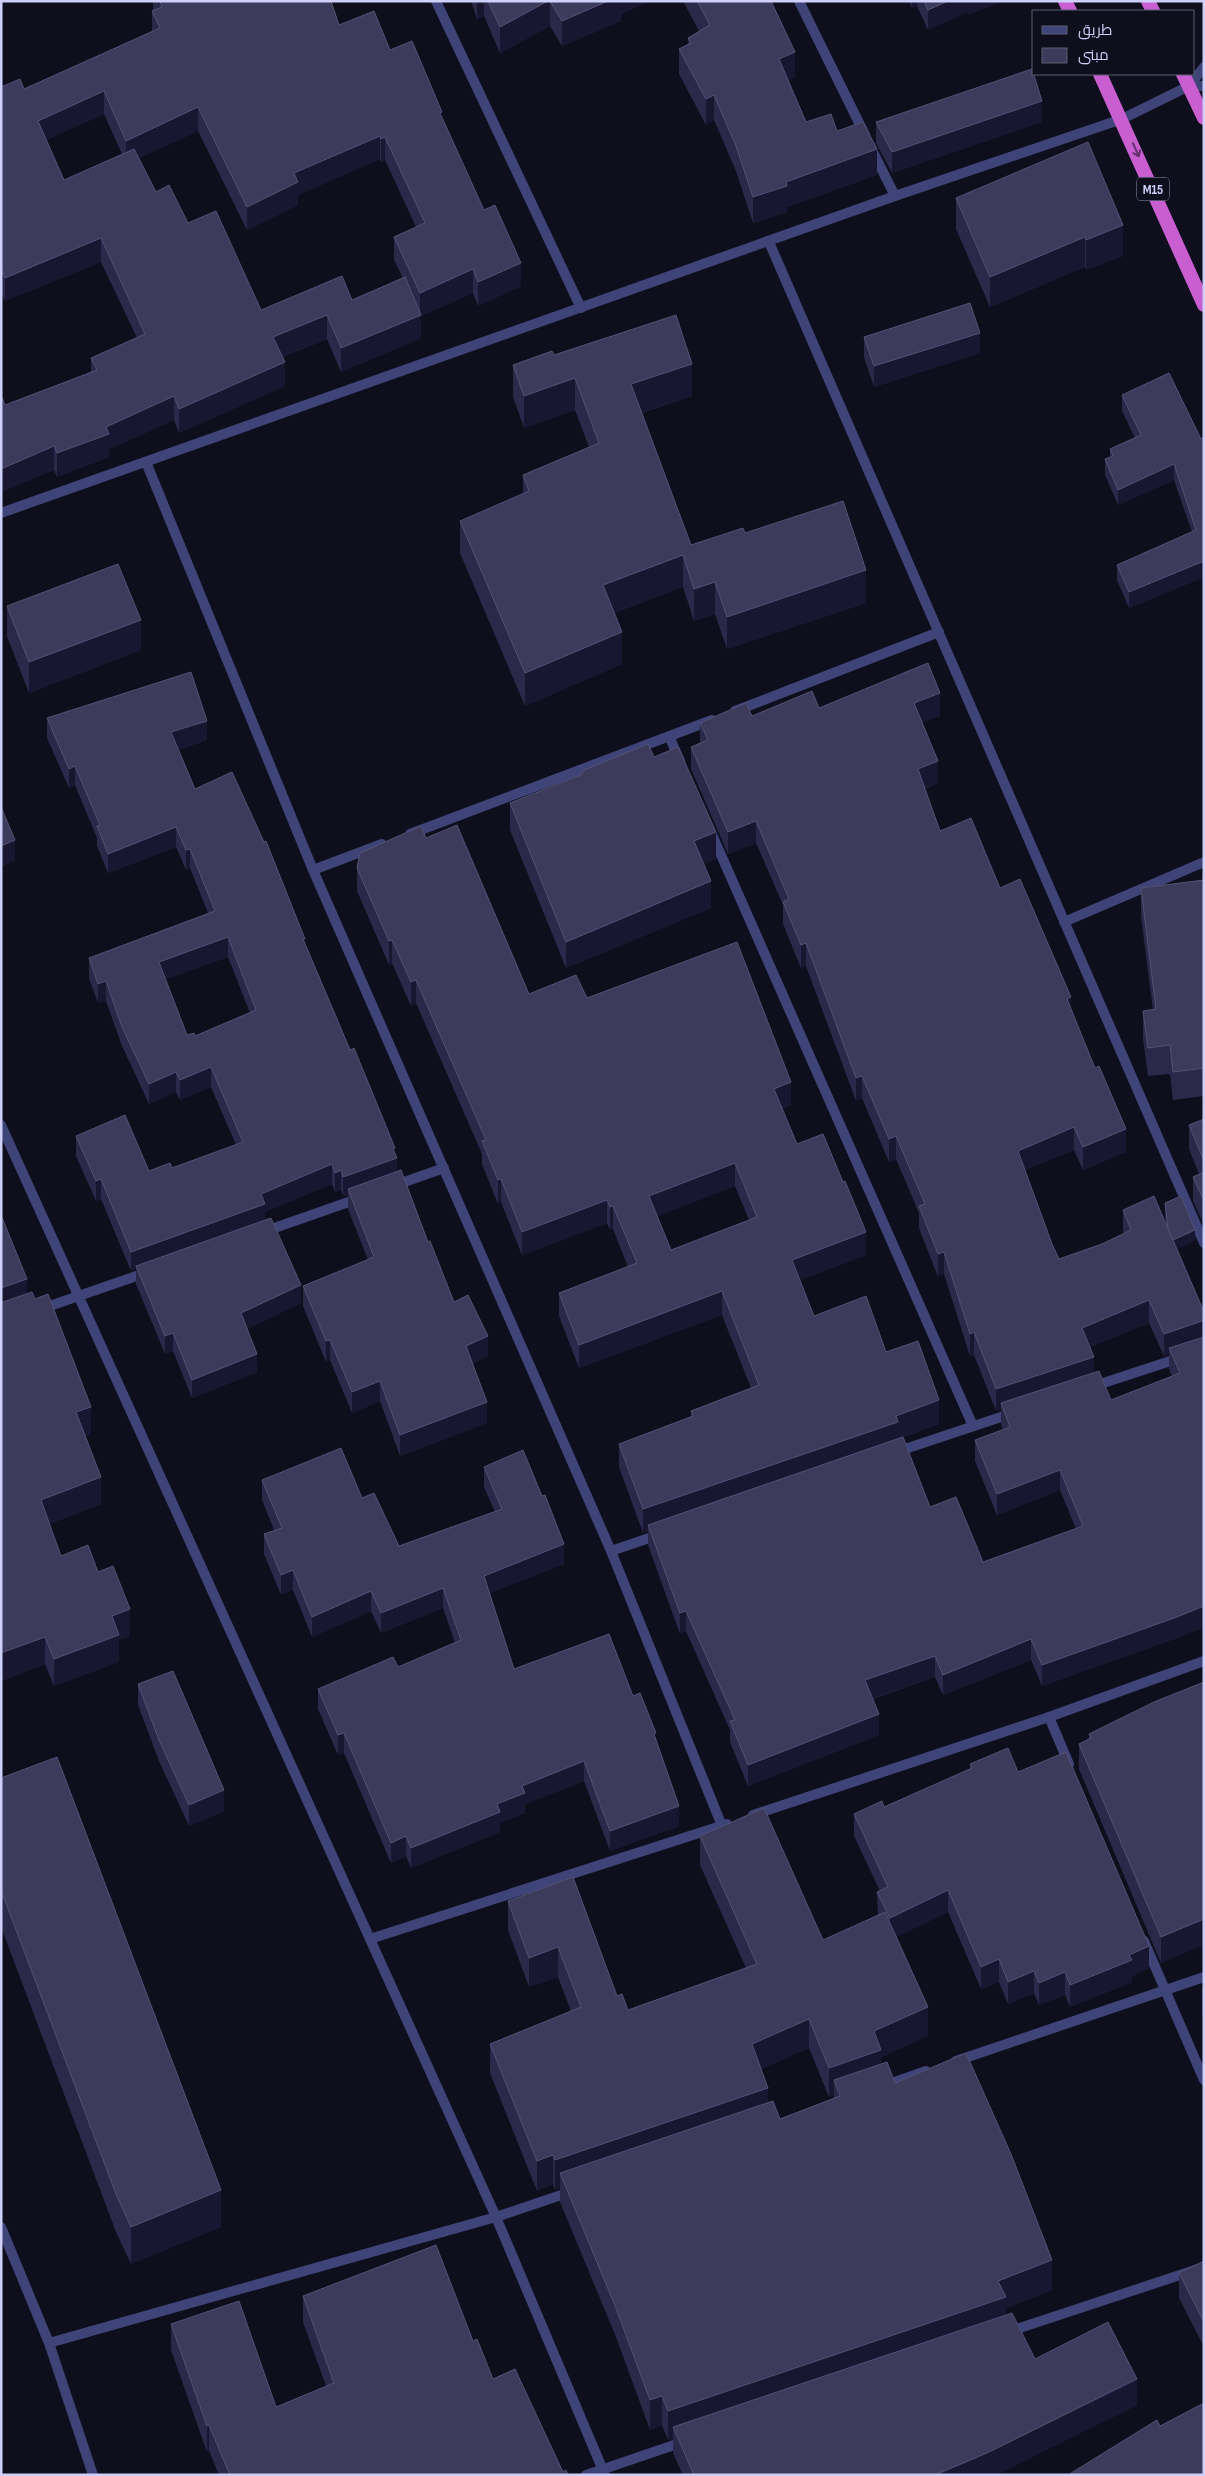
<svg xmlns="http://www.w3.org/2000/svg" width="1205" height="2476" viewBox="0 0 1205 2476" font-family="'Sofia Sans Condensed',Cairo,sans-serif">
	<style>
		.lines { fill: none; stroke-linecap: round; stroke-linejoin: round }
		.minor { stroke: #3e4477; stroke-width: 10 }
		.tertiary { stroke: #3e4477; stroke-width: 10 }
		.trunk { stroke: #c95ed0; stroke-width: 14 }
		.wall { fill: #2a2949; fill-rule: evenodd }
		.shaded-wall { fill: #181630 }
		.building { fill: #3c3b5c; stroke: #535275; fill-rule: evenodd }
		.oneway { stroke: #63326e }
		.labels { text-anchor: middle; stroke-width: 4; stroke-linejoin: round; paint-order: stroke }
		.shield { fill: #0f0e1d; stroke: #9596b8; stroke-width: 1 }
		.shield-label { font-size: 14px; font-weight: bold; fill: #cfd0fa }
	</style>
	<rect width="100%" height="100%" fill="#0f0e1d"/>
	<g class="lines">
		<g class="minor">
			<path d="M436,1L581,308"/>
			<path d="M799,1L865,135"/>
			<path d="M871,148L895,196"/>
			<path d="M769,242L1204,1243"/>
			<path d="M146,462L313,870L611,1551L722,1826"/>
			<path d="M1,513L895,196L1122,119L1189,86"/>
			<path d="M735,711L939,632"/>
			<path d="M669,736L680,761"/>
			<path d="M710,830L973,1426"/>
			<path d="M410,834L712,720"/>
			<path d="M313,870L382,844"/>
			<path d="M1064,922L1204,862"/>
			<path d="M1,1125L496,2217L605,2475"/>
			<path d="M393,1186L444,1168"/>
			<path d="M263,1232L360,1198"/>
			<path d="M41,1309L148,1272"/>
			<path d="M1091,1387L1204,1350"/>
			<path d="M896,1452L1013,1413"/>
			<path d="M611,1551L661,1534"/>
			<path d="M1049,1717L1069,1764"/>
			<path d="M753,1815L1049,1717L1204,1661"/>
			<path d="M370,1939L727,1824"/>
			<path d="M1144,1941L1204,2080"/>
			<path d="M956,2061L1204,1977"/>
			<path d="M883,2086L926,2071"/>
			<path d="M1,2227L49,2343L93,2475"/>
			<path d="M1008,2332L1204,2267"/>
			<path d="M49,2343L496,2217L573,2191"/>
			<path d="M586,2475L686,2441"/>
		</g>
		<g class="tertiary">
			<path d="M1189,86L1204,67"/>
			<path d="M1189,86H1204"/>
		</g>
		<g class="trunk">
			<path d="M1065,1L1070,11"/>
			<path d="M1148,1L1153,11"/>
			<path d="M1100,74L1204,305"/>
			<path d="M1183,74L1204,118"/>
		</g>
	</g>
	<g class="wall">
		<path d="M153,1H331L339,25L390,50L442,119L484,210L521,286L478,306L473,293L421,316V338L341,372L327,339L282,357L285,386L179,433L174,420L109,449V457L57,477L54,470L1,492V395L5,405L91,372V358L137,338L101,262L5,301L1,292V87L24,89L152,31V11H153ZM104,114L122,154L64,180L46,140ZM198,131L247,230L298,205V195L380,159L381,162L385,160L416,227L394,237V260L403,278L352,300L261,310L156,192L139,158Z"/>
		<path d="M471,1H650L621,14V21L562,46L550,26L500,53L484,16L477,19Z"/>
		<path d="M683,1H771L795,77L788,80L806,122L837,131L877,175L787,207V212L753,223L736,171L714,120L706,125L679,74V49L688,44V38L699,31Z"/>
		<path d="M909,1H1002L968,15V12L928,30L917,6L912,8Z"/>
		<path d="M876,122H1042L892,173L876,143Z"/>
		<path d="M956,198L1123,225V256L1086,270L1085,267L990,307L956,229Z"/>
		<path d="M864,337L980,353L874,387L864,357Z"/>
		<path d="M554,355L692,396L642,413L691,545L745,533L866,603L727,649L715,614L694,621L683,587L614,613L622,664L525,706L460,553V521L523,494V475L589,447L575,410L524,428L513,397V365Z"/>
		<path d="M1122,395L1201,439L1204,577L1129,608L1117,580V565L1192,532L1174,480L1118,505L1105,475V459L1110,457V449L1135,438L1122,411Z"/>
		<path d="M7,606L141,650L29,693L7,636Z"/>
		<path d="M819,708L940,716L922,722L938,783L925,789L940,831L1000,888L1071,1009L1126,1152L1083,1170L1074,1150L1025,1170L1052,1244L1059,1259L1102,1244L1123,1234V1210L1166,1225L1165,1214V1203L1195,1240L1177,1249L1204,1312V1627L1177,1638L1042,1686L1031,1660L943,1695L935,1677L873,1699L879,1735L748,1786L730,1742V1730L686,1631L680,1634L648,1545V1531L643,1533L619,1467V1444L691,1417V1411L751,1388L722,1315L579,1368L559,1316V1293L628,1267L613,1229L610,1230L607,1223L522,1255L501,1202L498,1204L482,1164V1154L416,1003L411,1006L392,963L389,965L357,891V868L426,838L529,994L587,998L791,1105L782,1109L797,1144L866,1255L800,1280L814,1316L886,1352L939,1424L903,1437L930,1507L983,1562L1076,1529L1060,1490L997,1515L975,1461V1440L1003,1430L1001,1424V1409L996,1411L974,1355L970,1356L944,1274L938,1277L919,1228V1213L896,1159L889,1162L862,1098L856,1101L806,966L801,968L783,924V905L756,843L728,854L691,769V747L700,743V723L752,716ZM735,1186L749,1220L671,1250L657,1216ZM1149,1323L1164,1356L1169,1354V1369L1172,1376L1111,1400L1094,1373L1090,1347Z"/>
		<path d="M47,718L207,740L178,750L195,789L305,943L395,1154L397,1172L454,1302L488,1356L472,1364L487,1423L400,1456L380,1401L352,1413L330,1360L326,1362L303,1306V1286L368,1260L348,1209V1195L343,1196L341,1190L335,1192L332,1184L265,1212V1220L301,1303L247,1329L257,1372L192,1398L173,1351L165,1354L136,1284V1269L131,1271L101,1199L96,1201L76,1156V1136L149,1171L172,1168L236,1145L211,1087L180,1100L176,1092L149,1104L122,1046L106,1001L98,1003L89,978V958L208,913L190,868L186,870L176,847L108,873L97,846V838L75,785L69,788L47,738ZM228,957L250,1013L195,1036L187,1035L165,979Z"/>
		<path d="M654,757L716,859L704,864L711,908L566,968L510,830V803L582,775V771Z"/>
		<path d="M1204,880V1096L1173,1100L1170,1074L1148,1076L1143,1039V1011L1153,1010L1141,917V888Z"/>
		<path d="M1204,1119V1225L1193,1201V1177L1199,1174L1189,1149V1125Z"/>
		<path d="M1,1215L27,1294L91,1434L86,1436L101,1504L49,1524L61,1556L98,1572L130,1636L119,1640V1662L54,1686L45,1664L1,1681Z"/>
		<path d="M484,1467L564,1564L489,1593L514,1669L633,1696L656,1739L679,1826L610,1851L584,1781L525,1804V1813L500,1823V1832L411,1868L406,1856L391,1863L344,1753L338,1755L318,1709V1689L398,1667L455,1643L443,1608L381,1633L371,1611L312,1637L293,1590L281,1595L264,1554V1534L274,1530L262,1500V1480L362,1498L399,1546L495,1512L484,1487Z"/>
		<path d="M138,1684L224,1811L189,1826L159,1761L138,1705Z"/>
		<path d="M1195,1685L1161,1963L1079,1769V1744L1089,1739V1734Z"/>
		<path d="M970,1764L1018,1772L1149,1968L1132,1976V1982L1070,2007L1065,1995L1039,2005L1034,1993L1008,2004L999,1982L981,1989L948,1912L896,1937L928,2036L881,2057V2064L1052,2290L1006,2308V2315L1035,2359L1137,2405L996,2475H683L673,2453V2438L668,2440L662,2425L650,2430L616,2337L560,2202V2188L555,2190L553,2184L537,2191L490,2073V2044L571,2011L558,1977L529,1987L508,1930V1901L617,1996L628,2010L746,1968L700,1865V1836L823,1940L878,1916L877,1892L880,1891L854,1836V1814L884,1807L970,1769ZM809,2048L829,2097L834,2095V2098L780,2119L768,2102L761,2069Z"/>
		<path d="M1,1778L221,2227L131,2264L116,2232L1,1927Z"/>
		<path d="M1204,1987V2019L1202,2014V1988Z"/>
		<path d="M1204,2261V2347L1179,2298V2273Z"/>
		<path d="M303,2296L473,2341L493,2379L563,2472L568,2475H219L209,2451L207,2452L171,2350V2324L276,2407L326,2386L303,2322Z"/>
	</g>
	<g class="shaded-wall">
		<path d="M477,1H484V16L477,19Z"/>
		<path d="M548,1H550V26L500,53V27Z"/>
		<path d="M608,1H650L621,14V21L562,46V21Z"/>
		<path d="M912,1H917V6L912,8Z"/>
		<path d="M948,1H968V12L928,30V10Z"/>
		<path d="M968,1H1002L968,15Z"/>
		<path d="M795,52V77L779,85V59Z"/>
		<path d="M104,91V114L38,144V121Z"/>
		<path d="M714,95V120L706,125V99Z"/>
		<path d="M1042,101V122L892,173V152Z"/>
		<path d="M198,107V131L126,164V141Z"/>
		<path d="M380,136V159L298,195V205L247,230V207L294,173Z"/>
		<path d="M385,137V160L381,162V139Z"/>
		<path d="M877,149V175L787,207V212L753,223V197L786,182Z"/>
		<path d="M1123,225V256L1086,270V240Z"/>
		<path d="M1085,237V267L990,307V277Z"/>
		<path d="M101,238V262L5,301V278Z"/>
		<path d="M521,263V286L478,306V282Z"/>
		<path d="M473,269V293L421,316V338L341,372V348L420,315V293Z"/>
		<path d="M327,315V339L273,360V337Z"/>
		<path d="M980,333V353L874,387V366Z"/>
		<path d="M285,362V386L179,433V409Z"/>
		<path d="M692,364V396L631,416V384Z"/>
		<path d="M575,378V410L524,428V396Z"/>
		<path d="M174,396V420L109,449V457L57,477V453L106,427Z"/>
		<path d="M54,446V470L1,492V469Z"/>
		<path d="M1174,464V480L1118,505V490Z"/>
		<path d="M683,555V587L603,617V585Z"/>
		<path d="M1204,561V577L1129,608V592Z"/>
		<path d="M866,570V603L727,649V617Z"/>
		<path d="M715,582V614L694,621V589Z"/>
		<path d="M3,617V638L1,639V618Z"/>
		<path d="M141,620V650L29,693V662Z"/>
		<path d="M622,632V664L525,706V673Z"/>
		<path d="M940,693V716L914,725V703Z"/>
		<path d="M207,721V740L171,752V732Z"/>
		<path d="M938,761V783L918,791V769Z"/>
		<path d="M75,766V785L69,788V769Z"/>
		<path d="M756,821V843L728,854V832Z"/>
		<path d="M176,827V847L108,873V854Z"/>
		<path d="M716,832V859L694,868V841Z"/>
		<path d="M15,840V861L1,867V846Z"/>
		<path d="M190,849V868L186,870V850Z"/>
		<path d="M711,881V908L566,968V942Z"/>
		<path d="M228,937V957L159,982V962Z"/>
		<path d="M392,940V963L389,965V941Z"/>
		<path d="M806,943V966L801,968V945Z"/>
		<path d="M416,980V1003L411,1006V982Z"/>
		<path d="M106,981V1001L98,1003V984Z"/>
		<path d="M1071,997V1019L1067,999Z"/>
		<path d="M211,1067V1087L180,1100V1080Z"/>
		<path d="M176,1072V1092L149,1104V1084Z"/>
		<path d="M862,1076V1098L856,1101V1078Z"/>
		<path d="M791,1082V1105L774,1112V1089Z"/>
		<path d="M1074,1127V1150L1018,1173V1151Z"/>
		<path d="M1126,1129V1152L1083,1170V1147Z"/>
		<path d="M896,1136V1159L889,1162V1139Z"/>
		<path d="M395,1148V1158H397V1177L348,1189V1195L343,1196V1177Z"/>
		<path d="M735,1163V1186L649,1220V1196Z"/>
		<path d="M332,1164V1184L265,1212V1224L136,1266V1269L131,1271V1252L261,1194Z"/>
		<path d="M341,1170V1190L335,1192V1173Z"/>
		<path d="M101,1179V1199L96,1201V1181Z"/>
		<path d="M501,1179V1202L498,1204V1180Z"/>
		<path d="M607,1200V1223L522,1255V1232Z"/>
		<path d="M613,1206V1229L610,1230V1207Z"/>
		<path d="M1195,1230V1240L1170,1252V1241Z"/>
		<path d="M866,1232V1255L792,1283V1260Z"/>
		<path d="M944,1252V1274L938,1277V1254Z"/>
		<path d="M27,1279V1306L1,1315V1288Z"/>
		<path d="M301,1285V1303L241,1332V1313Z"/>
		<path d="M722,1291V1315L579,1368V1345Z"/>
		<path d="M1149,1300V1323L1082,1350V1328Z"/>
		<path d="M1202,1321V1343L1169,1348V1354L1164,1356V1334Z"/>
		<path d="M974,1332V1355L970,1356V1334Z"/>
		<path d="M173,1333V1351L165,1354V1336Z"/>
		<path d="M488,1336V1356L466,1367V1346Z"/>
		<path d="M330,1340V1360L326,1362V1341Z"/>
		<path d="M257,1354V1372L192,1398V1380Z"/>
		<path d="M1094,1357V1379L1001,1403V1409L996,1411V1389Z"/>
		<path d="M380,1381V1401L352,1413V1392Z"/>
		<path d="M939,1400V1424L648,1525V1531L643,1533V1509Z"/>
		<path d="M487,1402V1423L400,1456V1435Z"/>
		<path d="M91,1407V1434L76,1439V1412Z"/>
		<path d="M1060,1470V1490L997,1515V1494Z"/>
		<path d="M101,1477V1504L41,1527V1500Z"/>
		<path d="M564,1544V1564L484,1596V1576Z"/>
		<path d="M293,1570V1590L281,1595V1575Z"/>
		<path d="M443,1588V1608L381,1633V1613Z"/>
		<path d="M371,1591V1611L312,1637V1617Z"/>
		<path d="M1204,1606V1627L1177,1638L1042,1686V1665Z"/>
		<path d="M130,1609V1636L119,1640V1662L54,1686V1659L112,1616Z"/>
		<path d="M686,1611V1631L680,1634V1613Z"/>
		<path d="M45,1637V1664L1,1681V1653Z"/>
		<path d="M1031,1639V1660L943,1695V1675Z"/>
		<path d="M935,1656V1677L865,1701V1680Z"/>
		<path d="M879,1714V1735L748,1786V1765Z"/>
		<path d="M344,1733V1753L338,1755V1735Z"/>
		<path d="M584,1761V1781L525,1804V1813L500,1823V1832L411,1868V1848L497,1804L522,1786Z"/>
		<path d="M224,1790V1811L189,1826V1805Z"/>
		<path d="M679,1806V1826L610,1851V1831Z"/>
		<path d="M406,1836V1856L391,1863V1843Z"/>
		<path d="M948,1890V1912L890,1940V1918Z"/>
		<path d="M1204,1919V1945L1161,1963V1937Z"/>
		<path d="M1149,1946V1968L1132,1976V1982L1070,2007V1985L1129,1955Z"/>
		<path d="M558,1947V1977L529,1987V1958Z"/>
		<path d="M999,1959V1982L981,1989V1967Z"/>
		<path d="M1034,1971V1993L1008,2004V1982Z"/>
		<path d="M1065,1972V1995L1039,2005V1983Z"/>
		<path d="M928,2007V2036L881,2057V2079L834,2080V2095L829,2097V2068L874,2031Z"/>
		<path d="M809,2019V2048L752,2073V2044Z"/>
		<path d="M768,2088V2117L560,2173V2188L555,2190V2160Z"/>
		<path d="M553,2155V2184L537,2191V2161Z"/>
		<path d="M221,2190V2227L131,2264V2227Z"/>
		<path d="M1052,2260V2290L1006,2308V2326L673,2427V2438L668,2440V2411Z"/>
		<path d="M1137,2379V2405L996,2475H935Z"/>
		<path d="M662,2396V2425L650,2430V2400Z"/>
		<path d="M209,2425V2451L207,2452V2426Z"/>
	</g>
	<g class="building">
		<path d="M160,1H331L339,25L374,11L390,50L412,41L442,112L440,113L484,210L495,205L521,263L478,282L473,269L420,293L394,237L425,223L385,137L381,139L380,136L294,173L298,182L247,207L198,107L126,141L104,91L38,121L64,180L134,149L156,192L169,185L188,223L216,211L261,310L342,276L352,300L405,277L421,315L341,348L327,315L273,337L285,362L179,409L174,396L106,427L109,434L57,453L54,446L1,469V395L5,405L97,370L91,358L145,334L101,238L5,278L1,269V87L20,79L24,89L160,28L152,11L162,7Z"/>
		<path d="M488,1H548L500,27Z"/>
		<path d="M550,1H608L562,21Z"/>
		<path d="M697,1H771L795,52L779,59L806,122L831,114L837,131L863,122L877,149L786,182L787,186L753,197L736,146L714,95L706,99L679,49L691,43L688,38L710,25Z"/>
		<path d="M924,1H948L928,10Z"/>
		<path d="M1032,69L1042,101L892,152L876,122Z"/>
		<path d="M1088,142L1123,225L1086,240L1085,237L990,277L956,198Z"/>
		<path d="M970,303L980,333L874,366L864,337Z"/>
		<path d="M676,315L692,364L631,384L691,545L743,528L745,533L843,501L866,570L727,617L715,582L694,589L683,555L603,585L622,632L525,673L460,521L529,491L523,475L599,443L575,378L524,396L513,365L552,351L554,355Z"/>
		<path d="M1169,373L1201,439L1204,437V561L1129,592L1117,565L1196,530L1174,464L1118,490L1105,459L1113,456L1110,449L1141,435L1122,395Z"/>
		<path d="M118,564L141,620L29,662L7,606Z"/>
		<path d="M928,663L940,693L914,703L938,761L918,769L940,831L971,818L1000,888L1020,879L1071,997L1067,999L1095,1068L1099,1066L1126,1129L1083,1147L1074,1127L1018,1151L1052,1244L1059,1259L1102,1244L1131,1230L1123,1210L1154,1196L1204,1312V1321H1202L1164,1334L1149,1300L1082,1328L1094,1357L996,1389L974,1332L970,1334L944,1252L938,1254L919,1206L925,1204L896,1136L889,1139L862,1076L856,1078L806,943L801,945L783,902L789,899L756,821L728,832L691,747L708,740L700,723L746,703L752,716L812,691L819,708Z"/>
		<path d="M191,672L207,721L171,732L195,789L232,772L264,842L266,841L305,939H303L350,1050L354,1048L395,1148L393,1149L397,1158L343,1177L341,1170L335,1173L332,1164L261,1194L265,1204L131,1252L101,1179L96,1181L76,1136L125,1115L149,1171L170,1163L172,1168L243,1142L211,1067L180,1080L176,1072L149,1084L122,1027L106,981L98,984L89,958L215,911L190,849L186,850L176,827L108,854L97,826L100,825L75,766L69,769L47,718ZM228,937L256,1010L195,1036L194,1033L187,1035L159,962Z"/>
		<path d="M648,744L654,757L678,747L716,832L694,841L711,881L566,942L510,803L583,774L582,771Z"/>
		<path d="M1,807L15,840L1,846Z"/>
		<path d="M457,825L529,994L576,975L587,998L737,942L791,1082L774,1089L797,1144L823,1134L843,1182L845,1181L866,1232L792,1260L814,1316L866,1296L886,1352L918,1341L939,1400L896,1416L898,1422L643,1509L619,1444L693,1416L691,1411L759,1385L722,1291L579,1345L559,1293L637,1263L613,1206L610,1207L607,1200L522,1232L501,1179L498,1180L482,1141L486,1140L416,980L411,982L392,940L389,941L357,868L360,853L421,826L426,838ZM735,1163L757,1217L671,1250L649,1196Z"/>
		<path d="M1204,880V1068L1173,1072L1170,1045L1148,1048L1143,1011L1156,1009L1141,888Z"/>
		<path d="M1204,1119V1161L1189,1125Z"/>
		<path d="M401,1170L428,1242L430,1241L454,1302L468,1295L488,1336L466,1346L487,1402L400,1435L380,1381L352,1392L330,1340L326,1341L303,1286L374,1257L348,1189Z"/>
		<path d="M1204,1172V1201L1193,1177Z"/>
		<path d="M1181,1196L1195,1230L1173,1240L1168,1229L1165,1203Z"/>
		<path d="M1,1215L27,1279L1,1288Z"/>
		<path d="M271,1218L301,1285L241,1313L257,1354L192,1380L173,1333L165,1336L136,1266Z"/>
		<path d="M32,1292L35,1299L48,1294L91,1407L76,1412L101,1477L41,1500L61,1556L88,1545L98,1572L113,1566L130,1609L112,1616L119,1635L54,1659L45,1637L1,1653V1301L3,1302Z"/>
		<path d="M1204,1337V1606L1177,1617L1042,1665L1031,1639L943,1675L935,1656L865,1680L879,1714L748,1765L730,1721L735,1720L686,1611L680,1613L648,1525L903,1437L930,1507L956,1497L983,1562L1083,1526L1060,1470L997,1494L975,1440L1010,1427L1001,1403L1099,1371L1111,1400L1180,1373L1169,1348Z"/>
		<path d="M341,1448L362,1498L374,1493L399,1546L502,1509L484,1467L523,1450L542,1496L545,1495L564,1544L484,1576L514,1669L609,1634L633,1696L640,1693L656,1733L654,1734L679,1806L610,1831L584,1761L522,1786L525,1793L497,1804L500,1812L411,1848L406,1836L391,1843L344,1733L338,1735L318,1689L393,1657L398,1667L461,1640L443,1588L381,1613L371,1591L312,1617L293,1570L281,1575L264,1534L282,1528L262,1480Z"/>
		<path d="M173,1671L224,1790L189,1805L159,1740L138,1684Z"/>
		<path d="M1204,1682V1919L1161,1937L1079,1744L1091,1738L1089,1734L1154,1702Z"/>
		<path d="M1008,1748L1018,1772L1066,1752L1149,1946L1129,1955L1132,1960L1070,1985L1065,1972L1039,1983L1034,1971L1008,1982L999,1959L981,1967L948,1890L890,1918L877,1892L888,1887L854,1814L882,1801L884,1807L972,1768L970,1764Z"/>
		<path d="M57,1757L221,2190L131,2227L116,2194L1,1890V1778Z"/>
		<path d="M764,1808L823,1940L885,1912L928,2007L874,2031L881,2050L829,2068L809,2019L752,2044L768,2088L555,2160L553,2155L537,2161L490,2044L581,2007L558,1947L529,1958L508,1901L573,1877L617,1996L622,1994L628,2010L757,1964L700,1836Z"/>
		<path d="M966,2053L1011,2154L1052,2260L998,2281L1006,2297L668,2411L662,2396L650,2400L616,2308L560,2173L773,2101L780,2119L840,2096L834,2080L887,2062L895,2083Z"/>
		<path d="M436,2245L473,2341L477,2339L493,2379L515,2369L563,2472L566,2470L568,2475H230L209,2425L207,2426L171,2324L239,2301L276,2407L334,2383L303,2296Z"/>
		<path d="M1204,2261V2322L1179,2273Z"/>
		<path d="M1012,2313L1035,2359L1108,2322L1137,2379L987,2453L935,2475H694L673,2427Z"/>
		<path d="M1204,2403V2475H1068L1157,2420L1160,2426Z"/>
	</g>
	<defs><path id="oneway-shaft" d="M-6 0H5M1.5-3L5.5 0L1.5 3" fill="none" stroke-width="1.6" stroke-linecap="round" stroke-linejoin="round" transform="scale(1.25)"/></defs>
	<use class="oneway" href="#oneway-shaft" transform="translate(1136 150) rotate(66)"/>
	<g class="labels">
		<rect class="shield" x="1137" y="177.5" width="32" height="23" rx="4"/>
		<g class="shield-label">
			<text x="1153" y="194">M15</text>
		</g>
	</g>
	<rect width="1205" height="2476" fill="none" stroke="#cfd0fa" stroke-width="5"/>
	<rect x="1032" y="10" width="162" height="65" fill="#0f0e1d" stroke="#5c5c75"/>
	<rect x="1042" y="26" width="25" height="8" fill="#3e4477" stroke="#5c5c75"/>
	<text x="1078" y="35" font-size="15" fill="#cfd0fa">طريق</text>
	<rect x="1042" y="48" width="25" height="15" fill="#3c3b5c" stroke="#5c5c75"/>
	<text x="1078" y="60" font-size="15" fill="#cfd0fa">مبنى</text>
</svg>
